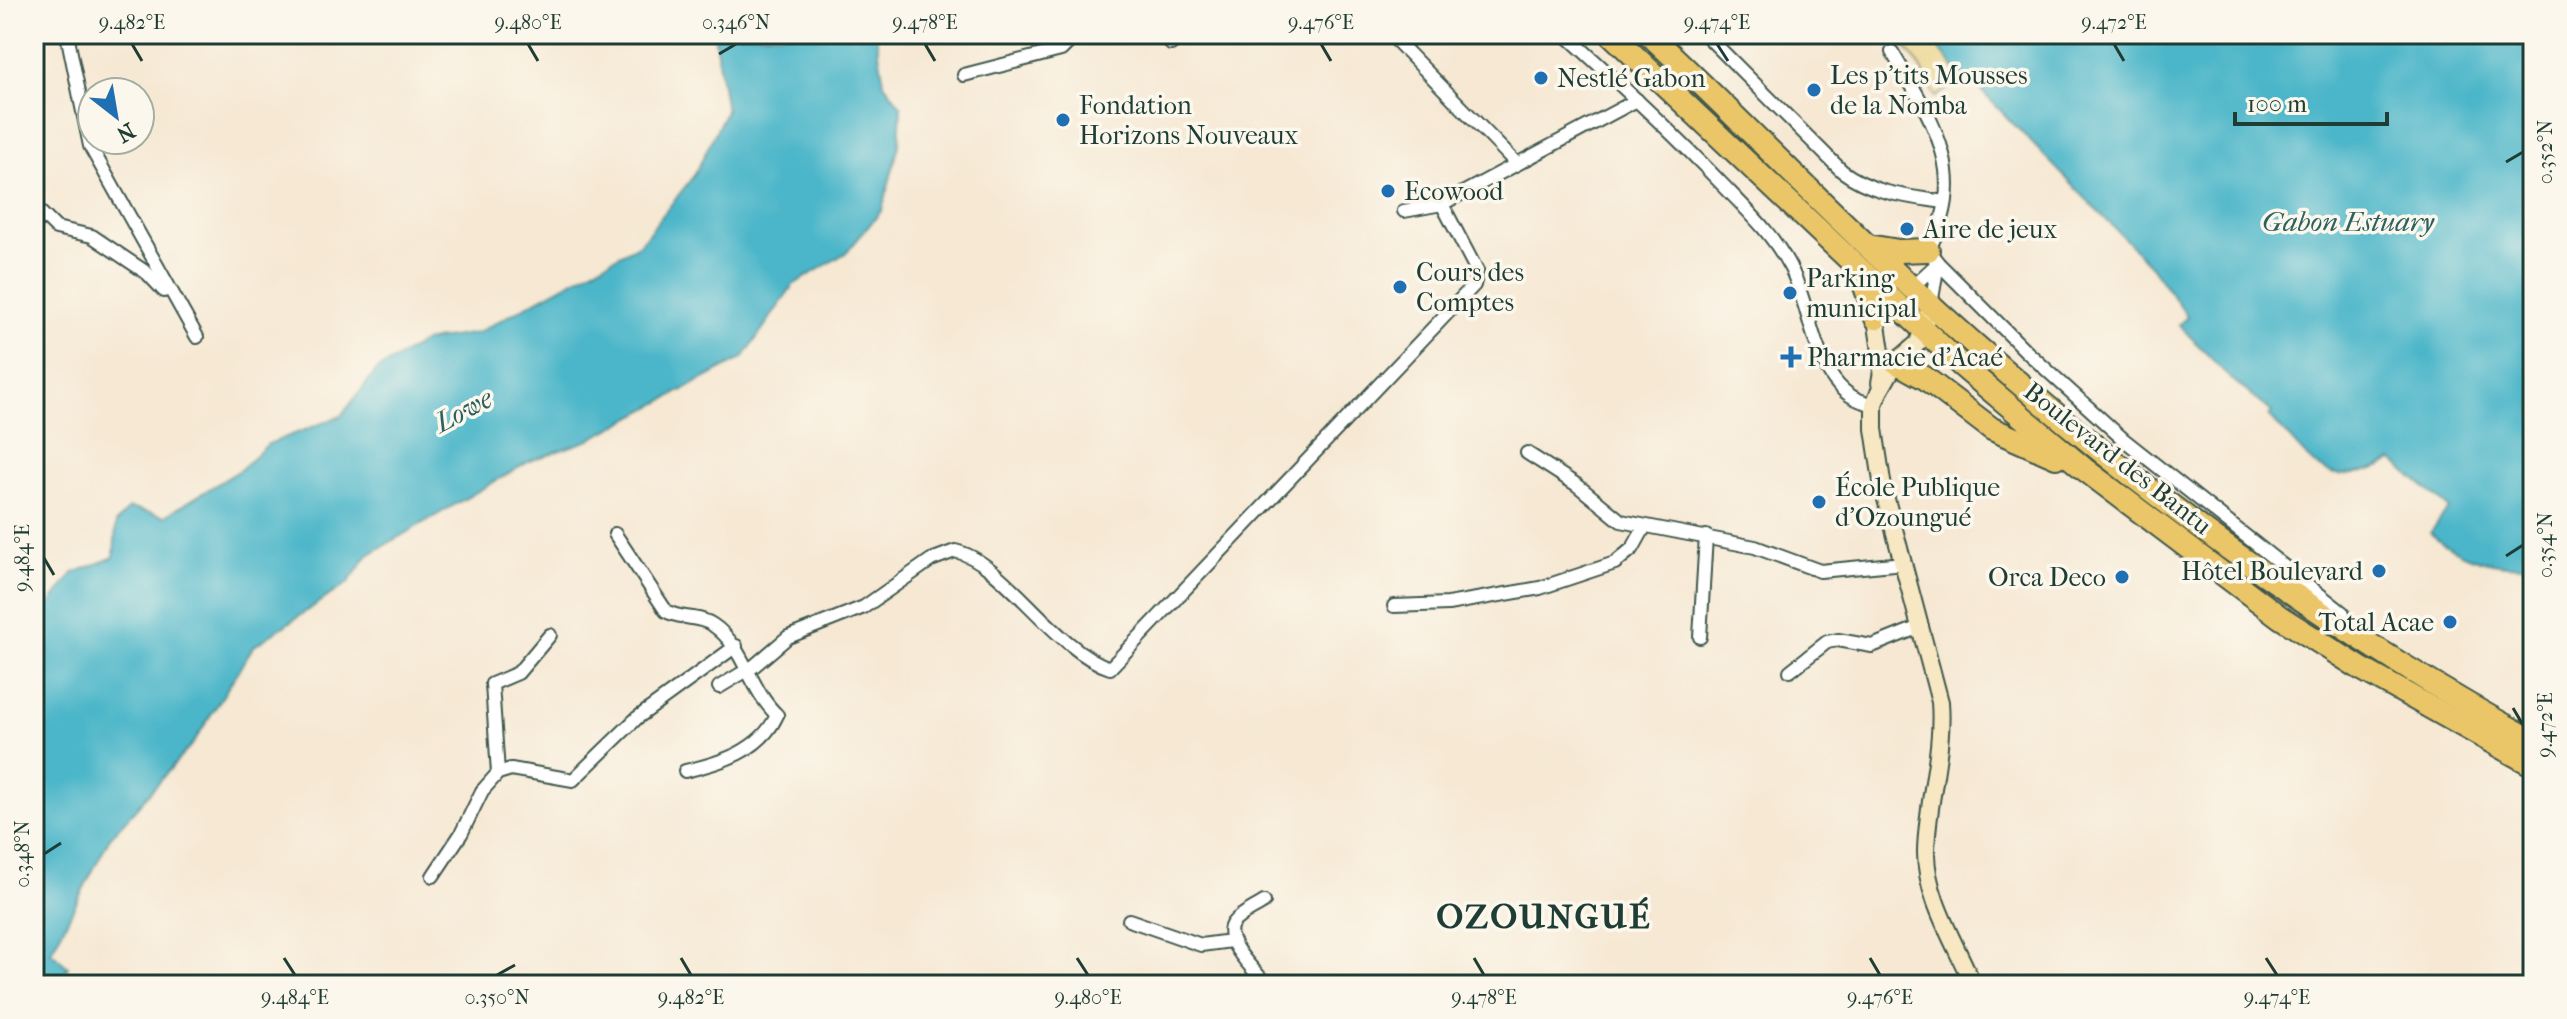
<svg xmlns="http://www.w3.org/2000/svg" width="2567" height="1019" viewBox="0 0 2567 1019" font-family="'IM FELL French Canon',serif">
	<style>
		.sand { fill: #eeda9e; stroke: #868c69; stroke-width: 2 }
		.water { fill: #4bb6c9; stroke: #357a7e; stroke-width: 2 }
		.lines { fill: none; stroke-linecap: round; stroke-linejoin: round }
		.street-casing { stroke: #3f574c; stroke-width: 16 }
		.secondary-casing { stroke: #3f574c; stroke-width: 20 }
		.highway-casing { stroke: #3f574c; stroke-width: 26 }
		.street { stroke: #fff; stroke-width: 12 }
		.secondary { stroke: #f7e8c3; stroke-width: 16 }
		.highway { stroke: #eac669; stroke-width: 22 }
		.ticks { fill: none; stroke: #1f3d34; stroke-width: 3 }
		.poi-dot { fill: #1f6fb2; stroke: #fbf7ec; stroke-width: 3 }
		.labels { text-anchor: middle; stroke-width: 7; stroke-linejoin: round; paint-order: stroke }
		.poi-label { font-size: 26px; fill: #1f3d34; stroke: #fbf7ec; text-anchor: start }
		.street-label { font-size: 26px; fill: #1f3d34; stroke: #fbf7ec }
		.water-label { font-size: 28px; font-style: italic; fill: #2c6161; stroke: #fbf7ec }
		.district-label { font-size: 34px; font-weight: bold; letter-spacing: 2px; fill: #1f3d34; stroke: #fbf7ec }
		.neatline { fill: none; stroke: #1f3d34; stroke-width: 3 }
		.ticks-label { font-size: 20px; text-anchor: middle; fill: #1f3d34 }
	</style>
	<rect width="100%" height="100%" fill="#fbf7ec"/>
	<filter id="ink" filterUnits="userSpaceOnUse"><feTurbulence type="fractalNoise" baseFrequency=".0125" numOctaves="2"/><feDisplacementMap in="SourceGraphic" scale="16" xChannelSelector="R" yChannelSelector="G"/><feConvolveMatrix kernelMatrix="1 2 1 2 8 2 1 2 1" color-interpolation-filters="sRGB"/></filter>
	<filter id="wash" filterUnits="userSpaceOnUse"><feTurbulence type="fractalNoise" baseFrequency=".006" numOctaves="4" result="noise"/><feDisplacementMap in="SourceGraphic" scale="32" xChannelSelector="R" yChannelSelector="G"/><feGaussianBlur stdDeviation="1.8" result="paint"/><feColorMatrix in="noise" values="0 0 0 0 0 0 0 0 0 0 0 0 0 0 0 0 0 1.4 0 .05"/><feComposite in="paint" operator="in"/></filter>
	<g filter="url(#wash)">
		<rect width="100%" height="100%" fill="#f6e8d3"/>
		<path class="sand" d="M1894,34H1928L1963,79L1935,97L1921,67Z"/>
		<g class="water">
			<path d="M714,34H876L884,83L901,106L899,145L882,210L847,252L793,285L743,358L589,440L530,461L368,555L348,583L253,647L194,742L109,839L51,952L68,967L59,985H34V625L73,573L114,557L116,523L129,508L165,516L240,470L268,444L341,416L377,370L426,341L477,333L640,244L695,174L726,111Z"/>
			<path d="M1928,34H2533V565C2495,568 2458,558 2430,533L2449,508L2393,461C2322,493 2317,466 2269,416L2272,412L2229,377L2179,325L2187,316L2151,266L1968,77L1963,79Z"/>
		</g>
	</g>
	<g filter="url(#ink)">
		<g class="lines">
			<g class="street-casing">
				<g id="street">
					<path d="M67,34L90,146L197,337"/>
					<path d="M1162,34L1171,44"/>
					<path d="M1390,34L1516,163"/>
					<path d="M1565,34C1618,82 1671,131 1720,182C1746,209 1773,234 1790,267C1814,311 1814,397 1874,404"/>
					<path d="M1705,34L1842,171C1873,194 1906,196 1944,202"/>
					<path d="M1892,52C1929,115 1973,175 1928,250L1938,263L2027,352L2123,439L2343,613"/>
					<path d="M964,75L1061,50L1068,43L1066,34"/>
					<path d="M34,206L56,228L92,236L147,273L164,291"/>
					<path d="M1404,211L1442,204L1637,100"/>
					<path d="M1911,288L1938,263"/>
					<path d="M1931,305L1938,263"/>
					<path d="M1527,453L1577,485L1621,521L1755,547L1820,571L1904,563"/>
					<path d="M615,534L666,611C680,620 699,615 713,625C745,647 749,689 777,715C761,751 720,763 685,771"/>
					<path d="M1394,606L1448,604L1540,588L1615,563L1633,548L1644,528"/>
					<path d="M1700,637L1706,536"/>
					<path d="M1790,671L1827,642L1838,640L1872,646L1922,626"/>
					<path d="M719,687L754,666L788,637L864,607L931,560L955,551C1004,561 1054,650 1110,668L1474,285L1477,271L1442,204"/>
					<path d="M498,773L492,684L518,673L550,635"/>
					<path d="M433,876L461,834L482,791L498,773L511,769L573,780L637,718L736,646"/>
					<path d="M1264,902C1255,908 1239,915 1233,923C1220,939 1257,973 1267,985"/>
					<path d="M1129,920L1201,945L1231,941"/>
				</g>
			</g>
			<g class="secondary-casing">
				<g id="secondary">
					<path d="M1931,305L1918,343L1896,362L1879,392L1874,404V429L1883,488L1940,702C1944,752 1927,801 1926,851C1925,897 1956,944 1973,985"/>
					<path d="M1880,383L1883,365L1876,318L1882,309"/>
				</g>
			</g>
			<g class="highway-casing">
				<g id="highway">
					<path d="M1611,34L1961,365L2084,469L2280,617L2360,668L2533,765"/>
					<path d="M1649,34C1737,116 1821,204 1910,286C2100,462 2305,617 2533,741"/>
					<path d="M1868,246L1899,251L1928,250"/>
					<path d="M1861,275L1876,318"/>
					<path d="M1896,362L1925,378L1992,429L2056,457"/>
				</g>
			</g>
			<use href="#street" class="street"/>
			<use href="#secondary" class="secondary"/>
			<use href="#highway" class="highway"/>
		</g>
	</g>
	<path class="ticks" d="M132,44L142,61M528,44L538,61M925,44L935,61M1321,44L1331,61M1717,44L1728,61M2114,44L2124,61M719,54L736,44M2506,162L2523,152M2506,556L2523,545M44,558L54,575M2513,708L2523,725M44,854L61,843M284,958L295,975M681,958L691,975M1077,958L1088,975M1474,958L1484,975M1870,958L1880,975M2266,958L2277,975M497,975L515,965"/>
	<g class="poi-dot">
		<circle cx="1541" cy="78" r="8"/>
		<circle cx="1814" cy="90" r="8"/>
		<circle cx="1063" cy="120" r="8"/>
		<circle cx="1388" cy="191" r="8"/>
		<circle cx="1907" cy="229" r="8"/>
		<circle cx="1400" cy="287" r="8"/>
		<circle cx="1790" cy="293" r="8"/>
		<path d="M1787 345h8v8h8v8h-8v8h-8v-8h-8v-8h8z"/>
		<circle cx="1819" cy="502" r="8"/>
		<circle cx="2379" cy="571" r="8"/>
		<circle cx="2122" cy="577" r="8"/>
		<circle cx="2450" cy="622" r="8"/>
	</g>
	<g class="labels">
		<g class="poi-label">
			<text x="1830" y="84">Les p’tits Mousses<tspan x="1830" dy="30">de la Nomba</tspan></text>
			<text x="1557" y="87">Nestlé Gabon</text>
			<text x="1079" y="114">Fondation<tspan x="1079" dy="30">Horizons Nouveaux</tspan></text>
			<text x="1404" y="200">Ecowood</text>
			<text x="1923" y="238">Aire de jeux</text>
			<text x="1416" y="281">Cours des<tspan x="1416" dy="30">Comptes</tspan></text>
			<text x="1806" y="287">Parking<tspan x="1806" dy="30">municipal</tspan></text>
			<text x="1807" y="366">Pharmacie d'Acaé</text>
			<text x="1835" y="496">École Publique<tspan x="1835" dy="30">d'Ozoungué</tspan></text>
			<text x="2363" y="580" text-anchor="end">Hôtel Boulevard</text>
			<text x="2106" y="586" text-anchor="end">Orca Deco</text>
			<text x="2434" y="631" text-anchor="end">Total Acae</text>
		</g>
		<g class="street-label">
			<text transform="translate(2118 458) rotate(38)" y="9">Boulevard des Bantu</text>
		</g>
		<g class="water-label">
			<text x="2348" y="231">Gabon Estuary</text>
			<text transform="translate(463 410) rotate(-28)" y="10">Lowe</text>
		</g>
		<g class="district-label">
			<text x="1544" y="928">OZOUNGUÉ</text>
		</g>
	</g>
	<rect width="2567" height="1019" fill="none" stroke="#fbf7ec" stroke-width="88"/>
	<g transform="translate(116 116) rotate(149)"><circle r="38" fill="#fbf7ec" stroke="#a3ada2" stroke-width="2"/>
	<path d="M0-6L14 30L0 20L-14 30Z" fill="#1f6fb2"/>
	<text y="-12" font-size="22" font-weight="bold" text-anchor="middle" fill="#1f3d34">N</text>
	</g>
	<path d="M2235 112v12h152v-12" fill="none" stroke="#1f3d34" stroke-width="4"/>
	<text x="2247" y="112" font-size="24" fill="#1f3d34" stroke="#fbf7ec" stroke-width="6" paint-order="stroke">100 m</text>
	<rect x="44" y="44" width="2479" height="931" class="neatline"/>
	<g class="ticks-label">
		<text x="132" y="29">9.482°E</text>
		<text x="528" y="29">9.480°E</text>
		<text x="736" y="29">0.346°N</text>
		<text x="925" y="29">9.478°E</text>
		<text x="1321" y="29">9.476°E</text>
		<text x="1717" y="29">9.474°E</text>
		<text x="2114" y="29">9.472°E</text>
		<text transform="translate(2545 152) rotate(-90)" y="7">0.352°N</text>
		<text transform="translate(2545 545) rotate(-90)" y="7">0.354°N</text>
		<text transform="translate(22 558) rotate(-90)" y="7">9.484°E</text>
		<text transform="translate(2545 725) rotate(-90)" y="7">9.472°E</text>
		<text transform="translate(22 854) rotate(-90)" y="7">0.348°N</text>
		<text x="295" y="1004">9.484°E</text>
		<text x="497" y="1004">0.350°N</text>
		<text x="691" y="1004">9.482°E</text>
		<text x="1088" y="1004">9.480°E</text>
		<text x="1484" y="1004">9.478°E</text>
		<text x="1880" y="1004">9.476°E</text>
		<text x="2277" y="1004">9.474°E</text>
	</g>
</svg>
